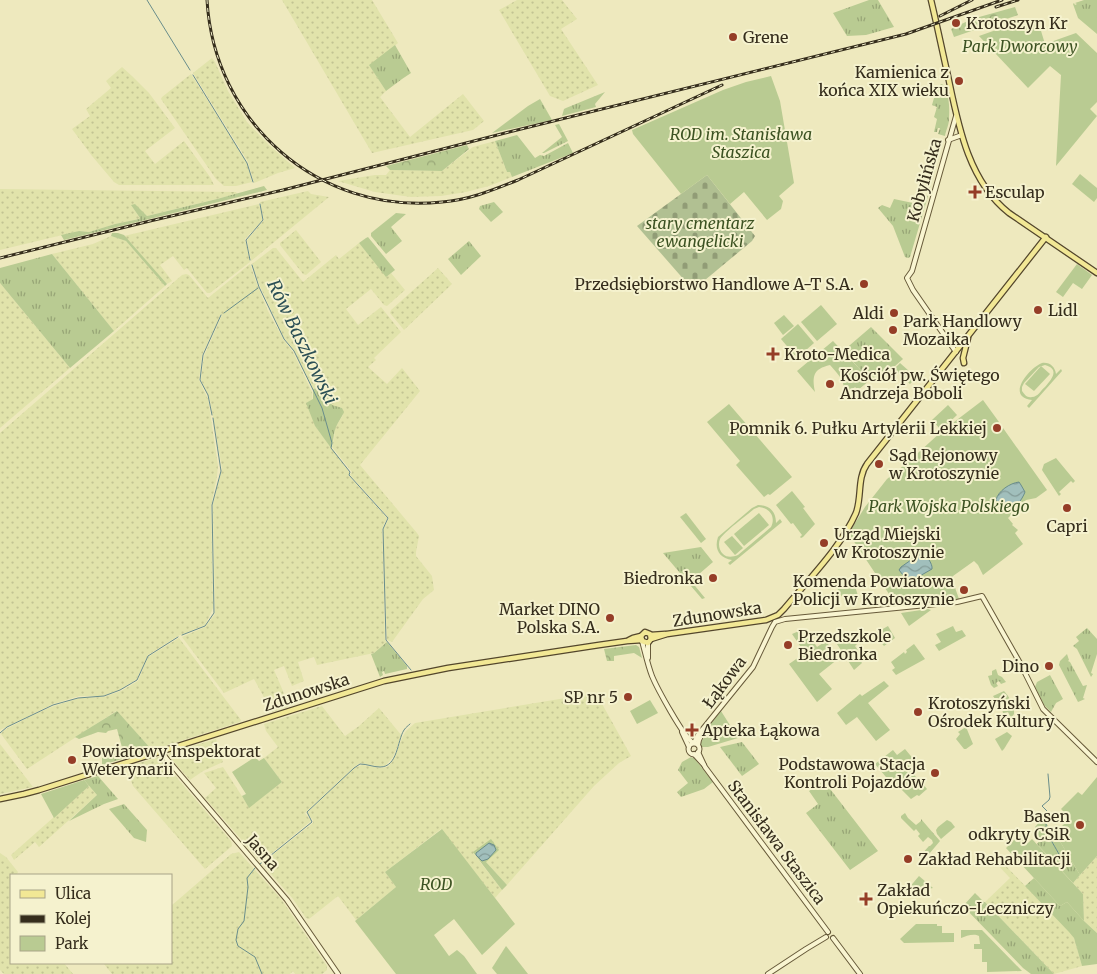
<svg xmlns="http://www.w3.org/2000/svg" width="1097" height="974" viewBox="0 0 1097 974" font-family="Merriweather,serif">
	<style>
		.farmland { fill: url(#farmland-dots) }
		.grass { fill: url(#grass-tufts) }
		.forest { fill: url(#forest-crowns) }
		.cemetery { fill: url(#cemetery-stones) }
		.green { fill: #b9cb92; fill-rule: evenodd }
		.water { fill: url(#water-waves); stroke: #698d8b }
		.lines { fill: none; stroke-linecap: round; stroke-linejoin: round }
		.stream { stroke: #698d8b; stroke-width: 1 }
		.secondary-casing { stroke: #675a3a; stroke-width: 6 }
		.primary-casing { stroke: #53462c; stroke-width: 7 }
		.secondary { stroke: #f9f5d1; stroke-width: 4 }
		.primary { stroke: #f2e895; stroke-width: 4.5 }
		.rail-casing { stroke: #352d1c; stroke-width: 3 }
		.rail { stroke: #f5f2ce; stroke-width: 1; stroke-dasharray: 4; stroke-linecap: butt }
		.poi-dot { fill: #953d27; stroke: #f5f2ce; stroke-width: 2 }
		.labels { text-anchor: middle; stroke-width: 4; stroke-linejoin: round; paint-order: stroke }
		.poi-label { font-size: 16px; fill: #352d1c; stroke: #f5f2ce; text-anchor: start }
		.park-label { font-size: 16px; font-style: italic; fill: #3c5222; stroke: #f5f2ce }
		.street-label { font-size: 16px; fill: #352d1c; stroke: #f5f2ce }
		.water-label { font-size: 18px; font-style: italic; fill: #2b4f55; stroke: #f5f2ce }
	</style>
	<defs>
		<pattern id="farmland-dots" width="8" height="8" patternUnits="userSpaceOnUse" patternTransform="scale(1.25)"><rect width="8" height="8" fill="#e1e3ab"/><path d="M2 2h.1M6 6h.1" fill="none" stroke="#c2c393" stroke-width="1.8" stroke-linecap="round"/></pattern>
		<pattern id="grass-tufts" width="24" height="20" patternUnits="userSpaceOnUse" patternTransform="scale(1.25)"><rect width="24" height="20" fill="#b9cb92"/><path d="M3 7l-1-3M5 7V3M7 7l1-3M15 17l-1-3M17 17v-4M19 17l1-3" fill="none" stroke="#97a576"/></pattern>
		<pattern id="forest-crowns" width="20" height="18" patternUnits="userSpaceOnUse" patternTransform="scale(1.25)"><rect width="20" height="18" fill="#b9cb92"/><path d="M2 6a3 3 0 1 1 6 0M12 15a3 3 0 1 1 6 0" fill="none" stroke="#97a576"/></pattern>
		<pattern id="cemetery-stones" width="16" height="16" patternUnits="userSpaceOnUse" patternTransform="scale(1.25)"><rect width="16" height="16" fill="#b1c092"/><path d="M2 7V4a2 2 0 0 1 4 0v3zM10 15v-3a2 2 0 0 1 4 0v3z" fill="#919c76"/></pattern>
		<pattern id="water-waves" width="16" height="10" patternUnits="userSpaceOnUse" patternTransform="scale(1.25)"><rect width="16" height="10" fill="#a1bfbc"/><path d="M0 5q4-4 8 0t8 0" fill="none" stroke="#849c98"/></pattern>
	</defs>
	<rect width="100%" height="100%" fill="#eee9be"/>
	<g class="farmland">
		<path d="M282,0H372L398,43L370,66L386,91L380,97L410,137L463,94L484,121L473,130L372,153Z"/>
		<path d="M517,0H562L577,19L561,29L598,85L563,101L550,96L499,10Z"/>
		<path d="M212,58L215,62L228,91L247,122L269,145L295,168L278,173L254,183L248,162L193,73Z"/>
		<path d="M122,67L132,76L149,93L175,128L145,151L155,164L184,141L210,177L214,185H119L114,182L92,156L72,129L90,116L86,109L111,88L106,81Z"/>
		<path d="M191,74L247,163L252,182L236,186H224L216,179L161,99L162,97Z"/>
		<path d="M495,141L507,172H510L512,177L489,186L466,192L441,196L411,197L375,192L338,181L375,175H386L390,170L442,171L473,147Z"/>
		<path d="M0,189L236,192L237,194L147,216L131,205L140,218L139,219L115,224L89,232L79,231L0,250Z"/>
		<path d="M308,191L311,194L329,197L251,261L247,240L264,220L260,202Z"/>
		<path d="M259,204L263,220L245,239L250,262L210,293H207L187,268L184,270L173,256L160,265L172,281L167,284L124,236Z"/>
		<path d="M296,230L321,262L306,275L303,274L280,245V243Z"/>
		<path d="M111,236L126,241L165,286L114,331L52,254L93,244Z"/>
		<path d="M359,243L386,276L391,273L405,290L387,306L384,305L371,289L346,309L358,325L381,307L401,332L374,358L376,360L368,367L387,384L402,368L420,391L360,465L417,533L419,536L416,552V556L432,576L434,590L423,599L392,642L387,640L383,530L389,518L350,475L352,472L332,447L334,439L335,428L343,415L342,408L332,405L326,388L324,386L313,389L294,351L284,338L259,284L252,264L273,248H276L303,282L336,255L339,259Z"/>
		<path d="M250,264L257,284L268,311L283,339L293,352L312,392L315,426L349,472V476L387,518L382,529L385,640L387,642L374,653L317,665L314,657L298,662L304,681L292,686L284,666L274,670L283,691L288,707L272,712L254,679L224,693L182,637L205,627L215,614L213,505L222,468L210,400L201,380L204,356L222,315L221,314L202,355L199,380L208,399L218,466L217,476L211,506L213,608L209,617L205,625L178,636L148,655L137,679L119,690L103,696H79L53,704L0,730V433L182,275L186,274L189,275L208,298Z"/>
		<path d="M438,268L452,284L404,330L390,313L391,310Z"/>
		<path d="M0,283L70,368L0,428Z"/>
		<path d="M179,638L241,720L240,722L152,750L116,711L27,769L1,734L4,730L37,713L54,706L80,698L104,697L121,691L138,681L148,657Z"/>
		<path d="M596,693L631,756L619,763L594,786L507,885L486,862L473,853L502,890L495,898L441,829L385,872L396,887L356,920L338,896L309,919L306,918L293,899L264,866L268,862L266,860L313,823V820L307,813L354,768L362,765L381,768L387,767L392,762L403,736L406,731L415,723Z"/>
		<path d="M322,706L345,736L359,726L379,708L402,736L393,757L386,765L380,767L360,763L354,767L305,813L311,821L261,862L205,798L216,788L204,773L223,767L249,807L282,782L264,758L278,747L266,731L264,724Z"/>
		<path d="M216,739L223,762L203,771L190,780L169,756L170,753Z"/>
		<path d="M0,744L33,787L0,794Z"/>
		<path d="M159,757L231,841L232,846L205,869L133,786L126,767Z"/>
		<path d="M89,786L97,795L39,847L35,842L14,860L11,855Z"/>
		<path d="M239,852L281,899L327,966V970L322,974H295L293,971L290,974H112L104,964L106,963H171V906L231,854Z"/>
		<path d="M0,853L6,857L18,872L17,874L18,875H11V963H64L73,974H4L0,970Z"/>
		<path d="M1097,856V933L1084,921L1083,894L1073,883Z"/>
		<path d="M999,859L1070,932L1074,938L1082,966L1054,974L985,902L1010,878L995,862Z"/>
	</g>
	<g class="grass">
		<path d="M869,0H878L894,27L866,35L847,36L833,13Z"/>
		<path d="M1084,0H1097V34L1078,18L1073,4L1074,3L1075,5L1077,4L1075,3Z"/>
		<path d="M395,45L411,73L402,79L386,91L369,65Z"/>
		<path d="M942,84C949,90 950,109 949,119C949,125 946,130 945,136L938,134L940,128H938L937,132H934L937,119L934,117L937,107L932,105L934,98L929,90Z"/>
		<path d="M605,92L595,104L596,107L562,116L564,109L566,108Z"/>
		<path d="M540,99L552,120L492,133L528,106Z"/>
		<path d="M559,124L568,141L544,153H542L562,137L555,125Z"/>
		<path d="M517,135L535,158L540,155L544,156L568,143L573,153L512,177L510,172H507L495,141Z"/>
		<path d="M925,167L935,170L929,191L919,188Z"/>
		<path d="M264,186L267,190L64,240L61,235L79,231L89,232L115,224L139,219L140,218L131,205L135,204L147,216L217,199Z"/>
		<path d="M916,192L928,196L910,257L908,258L905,257L893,226L878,208L882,205L890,208L894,199L913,203Z"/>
		<path d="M494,202L503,212L491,222L479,209L480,206Z"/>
		<path d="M396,213L406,214L391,227L402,241L386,254L371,236V233Z"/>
		<path d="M112,233H118L124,235L167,284L165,286L126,241L111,236Z"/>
		<path d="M368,237L395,270L386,277L359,243L366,238Z"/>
		<path d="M469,241L481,256L461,275L448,259Z"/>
		<path d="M52,254L114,331L70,368L0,283V268Z"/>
		<path d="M871,327L903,359L878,381L874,377L870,380L843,351Z"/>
		<path d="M325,386L332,405L342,408L344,412C342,417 338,422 336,427C333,434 334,441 331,448L315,426L306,403L313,399V389Z"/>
		<path d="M701,547L713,562L691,581L705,598L702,599L663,553Z"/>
		<path d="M1087,628L1097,639V654L1091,673L1093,674L1091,677L1077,649L1073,646L1079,641L1076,637Z"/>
		<path d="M387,642L407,666V669L385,674L384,671L382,672L383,675L380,677L371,654L374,653Z"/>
		<path d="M1067,654L1069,660L1068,661L1070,662L1083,686L1087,685L1083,698L1085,699L1078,702L1059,665L1060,661Z"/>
		<path d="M996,669L998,675L1002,677L1006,682L1001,684L999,681L996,683L998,686L994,688L991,685L988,676L992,675V671Z"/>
		<path d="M1050,675L1063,699L1056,703L1051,712L1044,705L1035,687L1037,682Z"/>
		<path d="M1004,691C1009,696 1015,707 1014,714L1011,718L1008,712L1004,713H1003L1002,709L993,696Z"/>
		<path d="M742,742L759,764L742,776L720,747Z"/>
		<path d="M691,757L695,759L713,782L704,789L681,797L677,792L688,783L678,770L682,762Z"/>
		<path d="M98,776L118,799L104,804L69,821L97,795L84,780Z"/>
		<path d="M824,781L878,851L850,870L806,813L818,804L809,791Z"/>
		<path d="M124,804L147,830L146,842L134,838L109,809Z"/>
		<path d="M905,813L908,818L916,825L921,821V819L940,841L924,860L920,856L929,846H930L933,843L932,840L928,837L923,842L918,836L920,834L916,829L914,831L901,818V816Z"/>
		<path d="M1042,819L1055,833L1080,875L1073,883L1037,844L1040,840L1035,827Z"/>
		<path d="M1034,878L1060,906L1067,902L1084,921L1097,933V964L1082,966L1074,938L1069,932L1025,886Z"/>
		<path d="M975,893L984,902H985L1054,974H1031L1023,968L963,906Z"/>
	</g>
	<g class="forest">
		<path d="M1015,7L1018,15L954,37L951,29L972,19Z"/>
		<path d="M467,145L469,149L442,171L390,170L386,166Z"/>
		<path d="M636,645L639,647L642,658L634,653L614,656V661H607L604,649Z"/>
		<path d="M117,711L152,750L102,765V758L123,751L117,729L108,731L106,733L98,732L79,739L75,737Z"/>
	</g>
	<path class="cemetery" d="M707,175L755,236L752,241L693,290L637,226Z"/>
	<g class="green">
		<path d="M1027,19H1033L1038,21L1045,44L1076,33L1097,53V102L1090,109L1097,116L1056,166L1061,75L1050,66L1028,88L979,36Z"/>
		<path d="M771,76L780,101L794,183L779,196L783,201L781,209L767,220L744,192L730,204L707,175L681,194L633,134L632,130L723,90L746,82Z"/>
		<path d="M1080,174L1097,188V198L1094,202L1072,184Z"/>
		<path d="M1077,264L1092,275L1082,289L1073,283L1063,297L1056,292Z"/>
		<path d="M821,305L837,324L817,341L801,322Z"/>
		<path d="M784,315L794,326L783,335L774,323Z"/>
		<path d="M798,324L814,343L797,358L781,339Z"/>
		<path d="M833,341L870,380L858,390L855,387L847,395L844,392C845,380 837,373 830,365C813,369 812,376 815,392L797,371Z"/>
		<path d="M900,363L918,379L915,383L912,382L910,384L894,369Z"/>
		<path d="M1042,363C1050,362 1055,367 1056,374L1061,369L1062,371L1029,408L1027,406L1032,400C1005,397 1029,368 1042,363ZM1045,365C1060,369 1052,379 1045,387C1041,390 1038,397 1032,397C1027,398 1025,395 1022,391V387L1024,383L1039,367Z"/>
		<path d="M1041,366L1050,374L1034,391L1025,384Z"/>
		<path d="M983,400L999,422L992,427L996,433L1003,428L1047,490L1036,498L1026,500L1008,518L1013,524L1012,525L1018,530L1015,533L1023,544L983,575L978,565L974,561L953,576L952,579L959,599L895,605L891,602L893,600L853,540L850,541L849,537V533L865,507L887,479L908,462L941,432Z"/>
		<path d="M729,404L792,477L770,495L768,494L764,497L736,465L740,461L707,422Z"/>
		<path d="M948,405L957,415L941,430L932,420Z"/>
		<path d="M1056,458L1075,481L1073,483L1071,481L1059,492L1061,494L1059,496L1042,470L1044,464Z"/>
		<path d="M792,491L805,507L803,508L815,524L803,537L801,538L800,537L802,535L793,523L791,524L776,505Z"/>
		<path d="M758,505C770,505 776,512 776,523L780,519L782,522L730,565L728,563L732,560C719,558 714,549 718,537L752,508ZM759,507C770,508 776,517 771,527L738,555C733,557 727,558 723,554C719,550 718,544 720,539C724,532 747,515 754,509Z"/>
		<path d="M686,513L706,539L701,543L680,517Z"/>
		<path d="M759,513L769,525L744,546L734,534Z"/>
		<path d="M732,536L743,548L735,555L724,542Z"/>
		<path d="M844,576L851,585L854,583L859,599L857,600L845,602L834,583Z"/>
		<path d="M928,609L931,610L909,626L901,613Z"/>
		<path d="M888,626L895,638L884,646L874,634Z"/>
		<path d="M953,626L956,632L962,630L966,636L939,651L935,645L941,642L936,634Z"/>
		<path d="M799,631L803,637L808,634L817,647L826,641L838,659L819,674L832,689L817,702L789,664L805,653L792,634Z"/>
		<path d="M850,632L858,643L855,646L860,653L857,656L862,663L854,670L835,641Z"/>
		<path d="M914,644L925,659L896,675L892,670L895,668L891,662L904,652L905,654L907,652L906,650Z"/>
		<path d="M884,681L889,686L868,703L890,730L876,741L857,717L846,725L837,713L860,694L862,696Z"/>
		<path d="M650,700L658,713L637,724L630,711Z"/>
		<path d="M721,711L738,738L708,747H702L700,744V742H701L708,732L709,726Z"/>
		<path d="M966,727L973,744L966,749H964L956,739L960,734L958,732Z"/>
		<path d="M1007,732L1012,736L1004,749L1002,751L995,739Z"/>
		<path d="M905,749L915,761L908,768C914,776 921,781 927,789L919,796L917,795L911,799L900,788L897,790L875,764L893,750L897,755Z"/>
		<path d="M255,757L259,761L264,758L282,782L249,808L242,796L246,794L232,772Z"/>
		<path d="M1097,777V856L1080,875L1055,833L1070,818L1061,809L1078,792L1082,795Z"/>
		<path d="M84,780L89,786L54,818L41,794Z"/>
		<path d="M947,820L951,822L955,827L941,839L937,834L936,830L938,827Z"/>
		<path d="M442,829L515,924L482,955L454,919L434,935L449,956L457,950L464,956L477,974H396L355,921L396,887L385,872Z"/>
		<path d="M1019,835L1028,843L1032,839L1083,894L1084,921L1067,902L1060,906L1006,848Z"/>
		<path d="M491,839L499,850L486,862L507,885L502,890L473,852Z"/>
		<path d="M919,876L933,888L912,892L908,889Z"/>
		<path d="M916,924H937V926H942V933H954V942L904,943L900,939Z"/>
		<path d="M961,930H982L1022,971L987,972V962H982V949H974V944H980L979,936C974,933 966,936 961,938Z"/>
		<path d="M506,946L528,974H497L492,968Z"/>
	</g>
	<g class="water">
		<path d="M1019,482L1021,485L1025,492C1022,500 1015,509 1007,511L1004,510L996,500C998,491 1010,483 1019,482Z"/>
		<path d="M921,553C926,554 933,564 932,569L911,581L907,580L899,570L901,567Z"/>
		<path d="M489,843L494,845L496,850L488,859L482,861L476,855V853Z"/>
	</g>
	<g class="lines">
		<g class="stream">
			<path d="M147,0L190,70"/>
			<path d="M193,75L247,163L253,182"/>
			<path d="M250,260L246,240L263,220L260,204"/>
			<path d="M252,265L259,287L284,339L294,351L322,408L332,443L331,448L350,472L349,475L388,518L383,529L386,640L411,670"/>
			<path d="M224,313L258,288"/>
			<path d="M212,415L208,395L200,380L203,355L221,315"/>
			<path d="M182,635L205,626L214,613L212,505L221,471L213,418"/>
			<path d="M0,733L7,727L53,705L78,698L104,696L120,690L137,680L148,656L178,637"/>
			<path d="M1048,774L1050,797L1049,800L1042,806L1049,813C1039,830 1057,846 1062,861"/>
			<path d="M260,864L312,822L307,812L354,768L360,764C367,764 373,767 380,767C398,767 397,741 404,730C406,727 408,726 410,724"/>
			<path d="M255,868L247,878L248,887L244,921L238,929L236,940L238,946L255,957L262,974"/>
		</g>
		<g class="secondary-casing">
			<g id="secondary">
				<path d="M948,140L962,135"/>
				<path d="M956,352L913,290L907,278L912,271L956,116"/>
				<path d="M642,641C645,652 648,666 652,676C657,688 683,736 693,743"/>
				<path d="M648,643V658"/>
				<path d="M682,732L689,747"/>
				<path d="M694,743L698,735L753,667L772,627L775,622L785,619L957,602L982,596L1020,663L1043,709L1097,762"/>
				<circle cx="694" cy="749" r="5.5"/>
				<path d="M698,745L699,740L704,730"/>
				<path d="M161,751L166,758L287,900L338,974"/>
				<path d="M698,752L705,767L828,932"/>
				<path d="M694,754L704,765"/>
				<path d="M833,938L860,974"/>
				<path d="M768,974L806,949L826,937"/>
			</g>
		</g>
		<g class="primary-casing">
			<g id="primary">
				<path d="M931,0C937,25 942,50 948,76C958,124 968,181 1009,213L1097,273"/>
				<path d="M964,363L963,358L968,338"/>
				<path d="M651,635L665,634"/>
				<path d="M641,636L642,641L648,643L651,639L667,634L766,620L778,615L784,609C808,580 841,547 856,513C862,497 857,478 867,464L1046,237"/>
				<path d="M629,640L633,638L641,636L645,632L650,634L651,639"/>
				<path d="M0,799L24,794L39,790L384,681L448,668L599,645L627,641L642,640"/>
			</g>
		</g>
		<use href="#secondary" class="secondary"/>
		<use href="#primary" class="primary"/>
		<g class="rail-casing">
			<g id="rail">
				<path d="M207,0C214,122 318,215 442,202C469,200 493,190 518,180L722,85"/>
				<path d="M996,7L1018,0"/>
				<path d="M940,16L972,0"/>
				<path d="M0,258L150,221L283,190L509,132L906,34L1002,0"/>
			</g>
		</g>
		<use href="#rail" class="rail"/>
	</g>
	<g class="poi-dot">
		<circle cx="956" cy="23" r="5"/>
		<circle cx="733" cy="37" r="5"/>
		<circle cx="959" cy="81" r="5"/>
		<path d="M972.5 184.5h5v5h5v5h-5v5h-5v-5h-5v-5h5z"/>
		<circle cx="864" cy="284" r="5"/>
		<circle cx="1038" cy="310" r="5"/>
		<circle cx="894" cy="313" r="5"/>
		<circle cx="893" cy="330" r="5"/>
		<path d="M770.5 346.5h5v5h5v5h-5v5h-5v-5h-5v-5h5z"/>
		<circle cx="830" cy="384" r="5"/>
		<circle cx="997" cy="428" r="5"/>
		<circle cx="879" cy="464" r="5"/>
		<circle cx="1067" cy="508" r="5"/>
		<circle cx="824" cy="543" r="5"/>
		<circle cx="713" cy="578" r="5"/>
		<circle cx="964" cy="590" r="5"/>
		<circle cx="610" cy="618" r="5"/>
		<circle cx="788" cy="645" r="5"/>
		<circle cx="1049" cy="666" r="5"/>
		<circle cx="628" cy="697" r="5"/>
		<circle cx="918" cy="712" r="5"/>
		<path d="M689.5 722.5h5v5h5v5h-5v5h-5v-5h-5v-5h5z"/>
		<circle cx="72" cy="760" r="5"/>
		<circle cx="935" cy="773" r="5"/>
		<circle cx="1080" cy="825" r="5"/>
		<circle cx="908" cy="859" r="5"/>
		<path d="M863.5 891.5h5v5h5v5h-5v5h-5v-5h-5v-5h5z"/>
	</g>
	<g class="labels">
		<g class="poi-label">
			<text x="966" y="29">Krotoszyn Kr</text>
			<text x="743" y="43">Grene</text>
			<text x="949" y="78" text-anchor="end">Kamienica z<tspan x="949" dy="18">końca XIX wieku</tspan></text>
			<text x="985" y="198">Esculap</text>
			<text x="854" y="290" text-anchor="end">Przedsiębiorstwo Handlowe A-T S.A.</text>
			<text x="1048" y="316">Lidl</text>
			<text x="884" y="319" text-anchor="end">Aldi</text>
			<text x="903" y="327">Park Handlowy<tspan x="903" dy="18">Mozaika</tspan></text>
			<text x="784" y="360">Kroto-Medica</text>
			<text x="840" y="381">Kościół pw. Świętego<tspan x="840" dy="18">Andrzeja Boboli</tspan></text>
			<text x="987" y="434" text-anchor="end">Pomnik 6. Pułku Artylerii Lekkiej</text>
			<text x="889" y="461">Sąd Rejonowy<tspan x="889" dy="18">w Krotoszynie</tspan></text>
			<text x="1067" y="532" text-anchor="middle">Capri</text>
			<text x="834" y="540">Urząd Miejski<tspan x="834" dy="18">w Krotoszynie</tspan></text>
			<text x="703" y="584" text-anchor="end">Biedronka</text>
			<text x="954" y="587" text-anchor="end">Komenda Powiatowa<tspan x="954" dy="18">Policji w Krotoszynie</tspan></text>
			<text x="600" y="615" text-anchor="end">Market DINO<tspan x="600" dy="18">Polska S.A.</tspan></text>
			<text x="798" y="642">Przedszkole<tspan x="798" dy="18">Biedronka</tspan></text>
			<text x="1039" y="672" text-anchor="end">Dino</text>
			<text x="618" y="703" text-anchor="end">SP nr 5</text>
			<text x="928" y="709">Krotoszyński<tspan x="928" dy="18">Ośrodek Kultury</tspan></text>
			<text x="702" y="736">Apteka Łąkowa</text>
			<text x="82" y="757">Powiatowy Inspektorat<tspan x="82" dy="18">Weterynarii</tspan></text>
			<text x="925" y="770" text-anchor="end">Podstawowa Stacja<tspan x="925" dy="18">Kontroli Pojazdów</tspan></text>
			<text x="1070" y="822" text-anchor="end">Basen<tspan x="1070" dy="18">odkryty CSiR</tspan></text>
			<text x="918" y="865">Zakład Rehabilitacji</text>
			<text x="877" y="896">Zakład<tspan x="877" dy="18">Opiekuńczo-Leczniczy</tspan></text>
		</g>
		<g class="park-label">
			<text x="1020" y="52">Park Dworcowy</text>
			<text x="741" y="140">ROD im. Stanisława<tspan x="741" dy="18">Staszica</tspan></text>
			<text x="700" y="229">stary cmentarz<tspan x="700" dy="18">ewangelicki</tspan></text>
			<text x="949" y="512">Park Wojska Polskiego</text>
			<text x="436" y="890">ROD</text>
		</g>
		<g class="street-label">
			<text transform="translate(924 180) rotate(-74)" y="6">Kobylińska</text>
			<text transform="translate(717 614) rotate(-9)" y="6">Zdunowska</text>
			<text transform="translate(724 682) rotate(-53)" y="6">Łąkowa</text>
			<text transform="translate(306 692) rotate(-18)" y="6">Zdunowska</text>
			<text transform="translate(777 842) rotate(53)" y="6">Stanisława Staszica</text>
			<text transform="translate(263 852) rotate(49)" y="6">Jasna</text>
		</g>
		<g class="water-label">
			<text transform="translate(302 342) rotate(64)" y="6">Rów Baszkowski</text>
		</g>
	</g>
	<rect x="10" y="874" width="162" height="90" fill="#f5f2ce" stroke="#a8a387"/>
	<rect x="20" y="890" width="25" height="8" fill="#f2e895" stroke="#a8a387"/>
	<text x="55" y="899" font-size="15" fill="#352d1c">Ulica</text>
	<rect x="20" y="915" width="25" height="8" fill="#352d1c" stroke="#a8a387"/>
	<text x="55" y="924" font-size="15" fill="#352d1c">Kolej</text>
	<rect x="20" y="936" width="25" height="15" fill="#b9cb92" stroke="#a8a387"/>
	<text x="55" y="949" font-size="15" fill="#352d1c">Park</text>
</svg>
